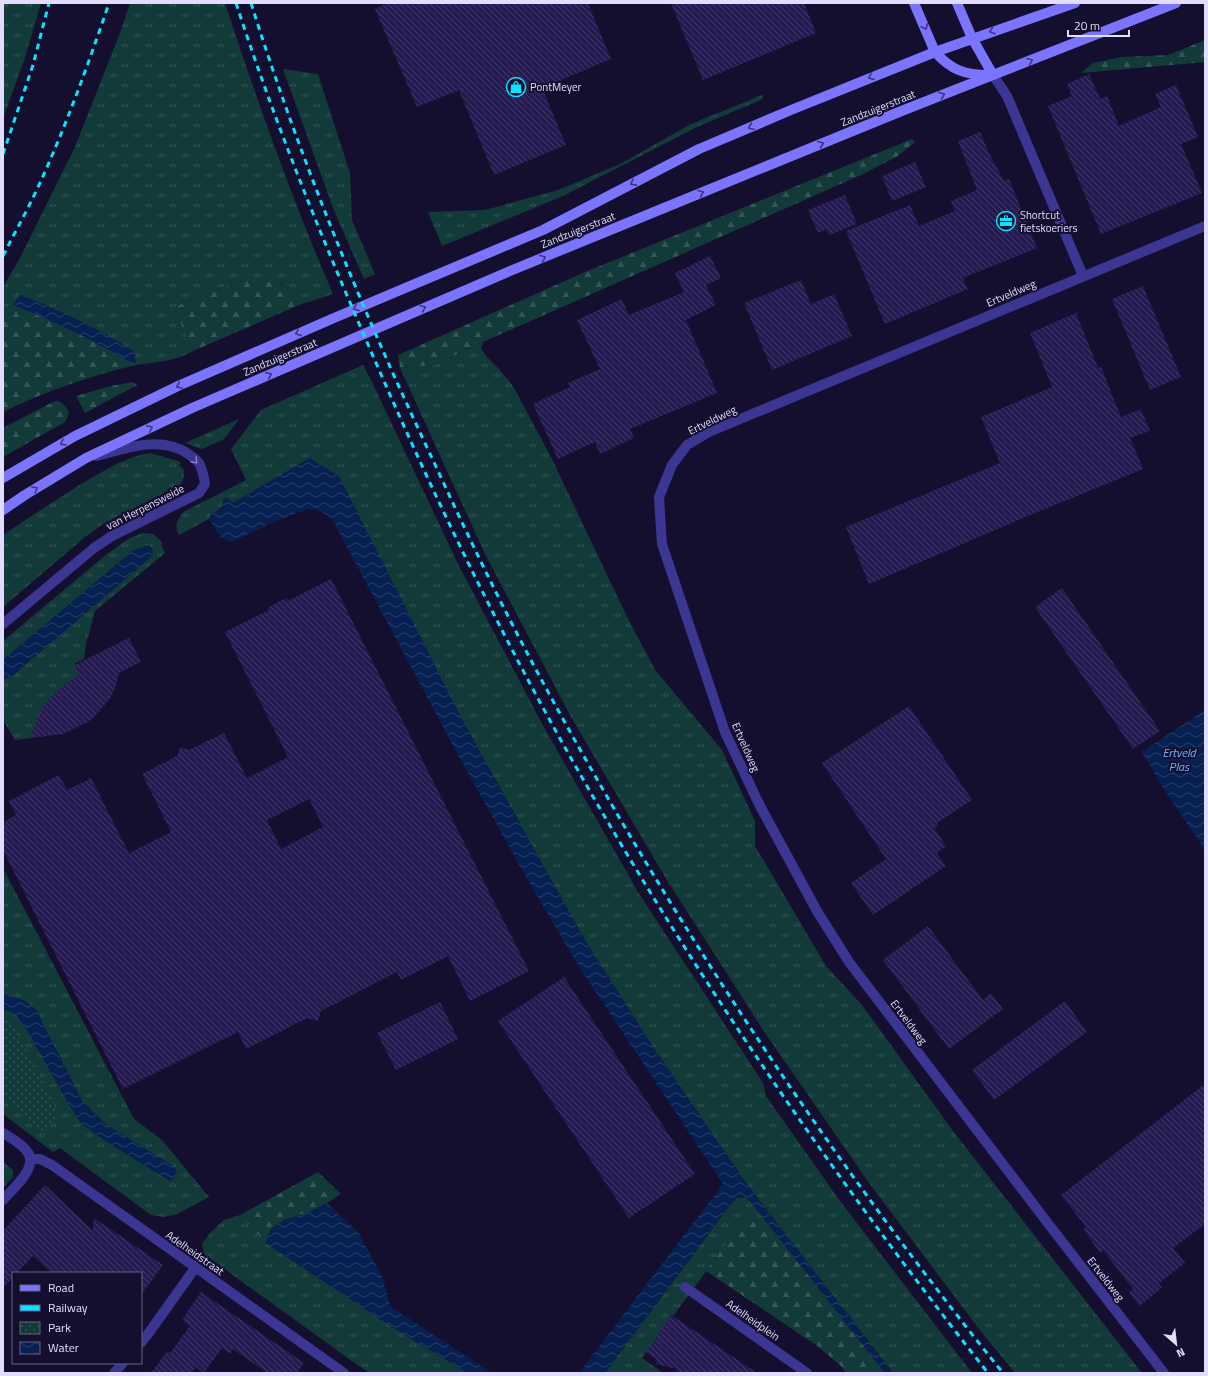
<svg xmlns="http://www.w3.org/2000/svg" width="1208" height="1376" viewBox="0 0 1208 1376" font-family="'Titillium Web',sans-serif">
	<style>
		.grass { fill: url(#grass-tufts) }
		.forest { fill: url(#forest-firs) }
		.park { fill: url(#park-dots) }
		.water { fill: url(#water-waves) }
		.building { fill: url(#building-back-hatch); fill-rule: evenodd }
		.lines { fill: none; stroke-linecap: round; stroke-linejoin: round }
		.street { stroke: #3b3692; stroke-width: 10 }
		.secondary { stroke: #7a74ff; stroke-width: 10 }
		.rail { stroke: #09e3ff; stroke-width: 3; stroke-dasharray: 6 5; stroke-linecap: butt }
		.oneway { stroke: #3d3782 }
		.oneway2 { stroke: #8681c3 }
		.labels { text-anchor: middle; stroke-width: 4; stroke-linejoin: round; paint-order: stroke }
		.poi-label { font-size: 11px; fill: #e2ddff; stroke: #150f2f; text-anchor: start }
		.street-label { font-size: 11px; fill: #e2ddff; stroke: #150f2f }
		.water-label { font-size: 12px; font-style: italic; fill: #6bb9ff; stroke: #150f2f }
	</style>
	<defs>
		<pattern id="grass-tufts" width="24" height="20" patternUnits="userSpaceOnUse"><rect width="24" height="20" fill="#123a39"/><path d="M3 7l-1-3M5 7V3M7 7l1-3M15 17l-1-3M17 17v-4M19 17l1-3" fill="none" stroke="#345657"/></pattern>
		<pattern id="forest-firs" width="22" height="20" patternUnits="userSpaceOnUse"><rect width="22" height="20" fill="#123a39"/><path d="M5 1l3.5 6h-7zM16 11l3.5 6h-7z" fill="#345657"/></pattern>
		<pattern id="park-dots" width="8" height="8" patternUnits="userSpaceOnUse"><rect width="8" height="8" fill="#123a39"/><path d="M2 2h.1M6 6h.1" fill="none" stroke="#345657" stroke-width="1.8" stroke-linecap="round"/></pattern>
		<pattern id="water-waves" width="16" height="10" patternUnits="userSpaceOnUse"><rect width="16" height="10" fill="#062051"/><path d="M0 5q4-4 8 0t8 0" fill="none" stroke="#2a406b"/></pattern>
		<pattern id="building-back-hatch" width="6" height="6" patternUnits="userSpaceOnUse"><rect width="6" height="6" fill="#261a52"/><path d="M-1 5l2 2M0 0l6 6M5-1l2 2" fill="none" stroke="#453b6c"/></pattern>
	</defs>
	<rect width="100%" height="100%" fill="#150f2f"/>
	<g class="grass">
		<path d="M3,3H41L24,61L3,118Z"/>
		<path d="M130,3H225C257,101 292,199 333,294L299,305L282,284L250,277L181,304L174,308L193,351C177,361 155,362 136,365L134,352C99,328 60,311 20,295L3,323V287L20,258L75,147L120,33Z"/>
		<path d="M283,69L318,74L350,173L352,220L375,274L364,279L333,208Z"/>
		<path d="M762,95L763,99L697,127L563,196L442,246L428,212L485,210L558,190L620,164L691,124Z"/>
		<path d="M483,342L481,348L486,356L499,369L513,386L551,457L629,621L656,671L722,750L755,821V846L826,966L862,1005L953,1131L1142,1373H1015L979,1329L869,1183L765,1033L665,877L571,717L485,554L400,368L434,365Z"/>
		<path d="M363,365L371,380L459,566L546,731L638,892L763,1083L766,1096L840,1201L972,1373H893L746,1183L653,1047L583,937L465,725L310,458L233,503L227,498L223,506L212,514L209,519L179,535C174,526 177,518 185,511L246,480L231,449L261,410Z"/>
		<path d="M239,419L224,439L202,449L185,443Z"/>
		<path d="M150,453L181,462L179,465L184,470V477L181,484L103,524L85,537L3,607V535C28,518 53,502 78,486C100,473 124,457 150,453Z"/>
		<path d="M143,533L153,534L162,542V547L165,553L95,611L86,644L84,659L74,664L80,675C54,690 39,709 31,738L15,740L3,720V678L4,679L12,676L150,557L153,552L134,550L3,660V641L107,554L128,539Z"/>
		<path d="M3,868L134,1119L162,1140L209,1197L177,1214L164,1217L151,1215L60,1148L53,1152L3,1114V1011L7,1010L15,1014L26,1028L70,1106L82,1123L98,1136L170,1181L93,1113L82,1101L36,1010C26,1000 17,997 3,995Z"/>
		<path d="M3,1162L13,1170V1177L3,1188Z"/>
		<path d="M745,1197L751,1202L765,1220L742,1223L642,1358L663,1373H605L730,1205L736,1198Z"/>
		<path d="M240,1215L266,1243L397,1330L468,1373H370L356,1364L204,1254L202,1244L211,1232L224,1220Z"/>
	</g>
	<g class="forest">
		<path d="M1205,40V62L1081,73L1093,63L1122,57L1168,55Z"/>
		<path d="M912,139L915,142L898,156L861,175L483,342L434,365L400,368L398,355L585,272Z"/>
		<path d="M250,277C281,279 280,281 299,305L193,351L174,308L181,304Z"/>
		<path d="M13,305C56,321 97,342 136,365C90,376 46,391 3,412V323Z"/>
		<path d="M133,382L137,385L85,413L76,396L111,386Z"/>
		<path d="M59,401L66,407L69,413L65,422L3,457V428L53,402Z"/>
		<path d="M318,1172L341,1194L327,1203L310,1212L284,1220L271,1229L266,1243L240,1215Z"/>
		<path d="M765,1220L885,1373H846L841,1366L816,1345L706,1271L742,1223Z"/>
	</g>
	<path class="park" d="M5,1020L15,1027L58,1112L46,1134L3,1099V1021Z"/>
	<g class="water">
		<path d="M20,295C60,311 99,328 134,352L136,365C97,342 56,321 13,305Z"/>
		<path d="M310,458L339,476L465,725L583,937L653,1047L746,1183L893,1373H885L751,1202L745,1197L736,1198L730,1205L605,1373H579L723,1184L576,962L526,877L458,755L332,519C326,515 320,510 313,509C299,509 247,535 232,542C219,540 216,529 209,519L212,514L223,507V499L227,498L233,503Z"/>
		<path d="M148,545L152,548L153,552L151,557L12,676L8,678H3V660L134,550Z"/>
		<path d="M1205,710V850L1165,791L1142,752Z"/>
		<path d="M3,995C17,997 26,1000 36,1010L82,1101L107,1125L173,1166C179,1172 177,1177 170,1181L165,1178L98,1136L81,1123L70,1106L26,1028L15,1014L7,1010L3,1011Z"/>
		<path d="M327,1203L358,1232L382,1276L390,1306L492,1373H468L397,1330L266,1243L271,1229L284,1220L310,1212Z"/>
	</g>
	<g class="building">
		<path d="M388,3H588L611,59L542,88L566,145L494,175L459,90L417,107L375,9Z"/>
		<path d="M671,3H804L816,33L703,80Z"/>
		<path d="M1089,74L1100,99L1107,96L1119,126L1161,107L1155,94L1176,85L1198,137L1181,144L1202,193L1101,234L1048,106L1072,96L1067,84Z"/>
		<path d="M980,132L990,155L1004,181L1009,179L1037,248L963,278L968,289L885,324L846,231L910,205L919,226L955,211L951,201L977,190L958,141Z"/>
		<path d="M915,162L926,187L892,201L882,176Z"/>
		<path d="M845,195L857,224L829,235L826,229L818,233L808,210Z"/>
		<path d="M710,256L721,278L706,285L716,305L686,320L717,393L630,429L634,438L600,454L595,442L558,459L533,404L570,387L568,383L600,369L577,320L622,299L629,315L684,292L675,273Z"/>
		<path d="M801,280L811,304L834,294L852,336L772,370L744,303Z"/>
		<path d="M1143,286L1181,377L1150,390L1112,299Z"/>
		<path d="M1076,313L1098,368L1101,367L1121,417L1141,409L1150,431L1130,438L1143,469L1023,518L869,584L846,527L1000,463L981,417L1052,387L1030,333Z"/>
		<path d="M331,579L529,971L470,1001L448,956L401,980L397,972L321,1011L318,1021L307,1018L246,1049L238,1032L123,1089L3,850V822L16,815L9,801L59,775L67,790L91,778L129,853L171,832L142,774L177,756L180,747L189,750L224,733L247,778L288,757L225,632L269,610L267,608L286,598L288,601ZM309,799L323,827L281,849L267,820Z"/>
		<path d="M1062,588L1160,731L1133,749L1035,607Z"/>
		<path d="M129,638L141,662L119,673L116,685L111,697L95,716L88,722L63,734L31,738L35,724L40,712L48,701L57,691L68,682L80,675L75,665Z"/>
		<path d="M909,706L972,800L937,823L938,826L934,828L946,846L937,853L946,866L873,915L851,883L886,859L822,763Z"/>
		<path d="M928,926L983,1000L991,993L1003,1009L949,1049L883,960Z"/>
		<path d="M564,977L695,1174L629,1218L498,1021Z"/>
		<path d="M1065,1001L1087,1032L994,1100L972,1070Z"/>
		<path d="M440,1002L458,1039L396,1070L377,1033Z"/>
		<path d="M1205,1084V1224L1173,1248L1185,1263L1159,1283L1162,1288L1139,1306L1129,1292L1133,1289L1103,1250L1100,1253L1083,1229L1086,1227L1061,1195Z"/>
		<path d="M45,1185L93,1231L94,1218L163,1265L141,1295V1273H52L33,1256L17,1273H13V1277L3,1288V1231Z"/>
		<path d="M201,1292L304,1363L297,1373H267L233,1349L230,1354L222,1348L204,1373L196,1367L192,1373H151L167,1351L170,1353L190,1326L182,1320Z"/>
		<path d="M671,1315L757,1373H675L677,1369L656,1364L657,1360L646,1352Z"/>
	</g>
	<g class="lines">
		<g class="street">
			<path d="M993,75L1007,96L1083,276"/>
			<path d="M3,624L94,548L112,536L199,493L205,484C204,477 202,469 199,463C196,459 191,456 187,453C159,435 125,449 96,456"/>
			<path d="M3,1133C11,1138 20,1143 26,1150C41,1166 13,1188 3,1200"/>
			<path d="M30,1159H40L52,1165L344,1373"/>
			<path d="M685,1287L807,1373"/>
			<path d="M141,1343L148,1334L195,1268"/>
			<path d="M114,1373L123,1363"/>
			<path d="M1164,1373L1050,1226L849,962L817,911L760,806L725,732L662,544L659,497L672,465L687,445L709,432L1205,226"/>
		</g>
		<g class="secondary">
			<path d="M914,3L935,52C951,70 965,75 989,75"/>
			<path d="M957,3L972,38L993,75"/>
			<path d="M3,478L75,436L178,386L334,318L543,230L699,149L791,110L935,52L1075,3"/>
			<path d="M3,510L25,495L86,458L192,408L510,271L664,208L904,110L1176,3"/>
		</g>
		<g class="rail">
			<path d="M236,3C274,120 318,229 367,342C428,484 495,624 572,760C694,975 835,1179 988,1373"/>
			<path d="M251,3C300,159 362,310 432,458C466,532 501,605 540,677C672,921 829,1158 1003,1373"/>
			<path d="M3,154L33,65L49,3"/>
			<path d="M3,256C15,232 28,209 39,185C66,126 88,65 109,3"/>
		</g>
	</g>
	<defs><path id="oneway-chevron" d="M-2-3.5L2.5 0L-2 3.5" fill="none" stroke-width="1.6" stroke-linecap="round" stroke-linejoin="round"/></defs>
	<g class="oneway">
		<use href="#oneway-chevron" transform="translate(925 27) rotate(66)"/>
		<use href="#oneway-chevron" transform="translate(992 31) rotate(161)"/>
		<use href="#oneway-chevron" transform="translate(1030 61) rotate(-21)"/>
		<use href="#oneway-chevron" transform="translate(871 77) rotate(158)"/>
		<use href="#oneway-chevron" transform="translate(942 95) rotate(-22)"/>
		<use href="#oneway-chevron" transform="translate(751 127) rotate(157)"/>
		<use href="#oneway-chevron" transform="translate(821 144) rotate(-22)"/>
		<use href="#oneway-chevron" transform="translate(633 183) rotate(152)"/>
		<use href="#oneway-chevron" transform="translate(701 193) rotate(-22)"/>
		<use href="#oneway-chevron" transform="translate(543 258) rotate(-22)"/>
		<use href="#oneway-chevron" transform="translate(356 308) rotate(157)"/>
		<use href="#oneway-chevron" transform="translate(423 308) rotate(-23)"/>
		<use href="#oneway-chevron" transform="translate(298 333) rotate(156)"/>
		<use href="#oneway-chevron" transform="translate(269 375) rotate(-23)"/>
		<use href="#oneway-chevron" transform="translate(179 386) rotate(155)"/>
		<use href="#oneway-chevron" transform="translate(150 428) rotate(-25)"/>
		<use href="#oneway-chevron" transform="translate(63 443) rotate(150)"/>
		<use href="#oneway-chevron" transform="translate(35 489) rotate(-31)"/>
	</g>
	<use class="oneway2" href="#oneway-chevron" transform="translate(195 461) rotate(47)"/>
	<defs>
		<g id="shop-ring" transform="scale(1)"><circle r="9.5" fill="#150f2f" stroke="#09e3ff" stroke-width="1.5"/><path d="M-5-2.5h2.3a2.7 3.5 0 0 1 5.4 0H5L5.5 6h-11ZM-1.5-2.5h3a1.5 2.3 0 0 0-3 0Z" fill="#09e3ff"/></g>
		<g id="office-ring" transform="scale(1)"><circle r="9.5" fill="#150f2f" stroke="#09e3ff" stroke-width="1.5"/><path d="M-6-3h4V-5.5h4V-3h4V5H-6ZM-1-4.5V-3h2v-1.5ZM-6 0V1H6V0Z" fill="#09e3ff"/></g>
	</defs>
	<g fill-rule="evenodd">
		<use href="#shop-ring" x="516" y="87"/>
		<use href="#office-ring" x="1006" y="221"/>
	</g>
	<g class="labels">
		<g class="poi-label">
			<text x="530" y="91">PontMeyer</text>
			<text x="1020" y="219">Shortcut<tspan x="1020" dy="13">fietskoeriers</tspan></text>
		</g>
		<g class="street-label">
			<text transform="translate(878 108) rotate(-22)" y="4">Zandzuigerstraat</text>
			<text transform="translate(578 230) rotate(-22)" y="4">Zandzuigerstraat</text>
			<text transform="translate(1011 293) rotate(-23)" y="4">Ertveldweg</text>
			<text transform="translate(280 357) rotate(-23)" y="4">Zandzuigerstraat</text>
			<text transform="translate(712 420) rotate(-26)" y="4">Ertveldweg</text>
			<text transform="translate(145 507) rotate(-27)" y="4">van Herpensweide</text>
			<text transform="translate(746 747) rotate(66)" y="4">Ertveldweg</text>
			<text transform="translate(909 1022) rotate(53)" y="4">Ertveldweg</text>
			<text transform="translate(195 1253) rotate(35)" y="4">Adelheidstraat</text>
			<text transform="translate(1106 1279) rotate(52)" y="4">Ertveldweg</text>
			<text transform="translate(753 1320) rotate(35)" y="4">Adelheidplein</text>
		</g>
		<g class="water-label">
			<text x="1179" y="757">Ertveld<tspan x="1179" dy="14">Plas</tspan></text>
		</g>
	</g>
	<rect width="1208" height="1376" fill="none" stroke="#e2ddff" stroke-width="8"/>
	<rect x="12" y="1272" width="130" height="92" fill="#150f2f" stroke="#676182"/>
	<rect x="20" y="1285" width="20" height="6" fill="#7a74ff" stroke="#676182"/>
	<text x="48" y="1292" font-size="12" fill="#e2ddff">Road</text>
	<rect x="20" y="1305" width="20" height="6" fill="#09e3ff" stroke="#676182"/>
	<text x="48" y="1312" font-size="12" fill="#e2ddff">Railway</text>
	<rect x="20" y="1322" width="20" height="12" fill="url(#park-dots)" stroke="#676182"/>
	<text x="48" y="1332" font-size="12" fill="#e2ddff">Park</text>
	<rect x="20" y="1342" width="20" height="12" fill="url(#water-waves)" stroke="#676182"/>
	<text x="48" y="1352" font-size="12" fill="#e2ddff">Water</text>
	<g transform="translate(1176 1344) rotate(152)" stroke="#150f2f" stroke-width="3" paint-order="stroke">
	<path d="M0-3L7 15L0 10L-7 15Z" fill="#e2ddff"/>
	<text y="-6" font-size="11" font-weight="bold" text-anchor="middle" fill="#e2ddff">N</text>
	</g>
	<path d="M1068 30v6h61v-6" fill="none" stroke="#e2ddff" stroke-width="2"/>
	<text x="1074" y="30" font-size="12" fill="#e2ddff" stroke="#150f2f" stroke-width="3" paint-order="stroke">20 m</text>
</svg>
